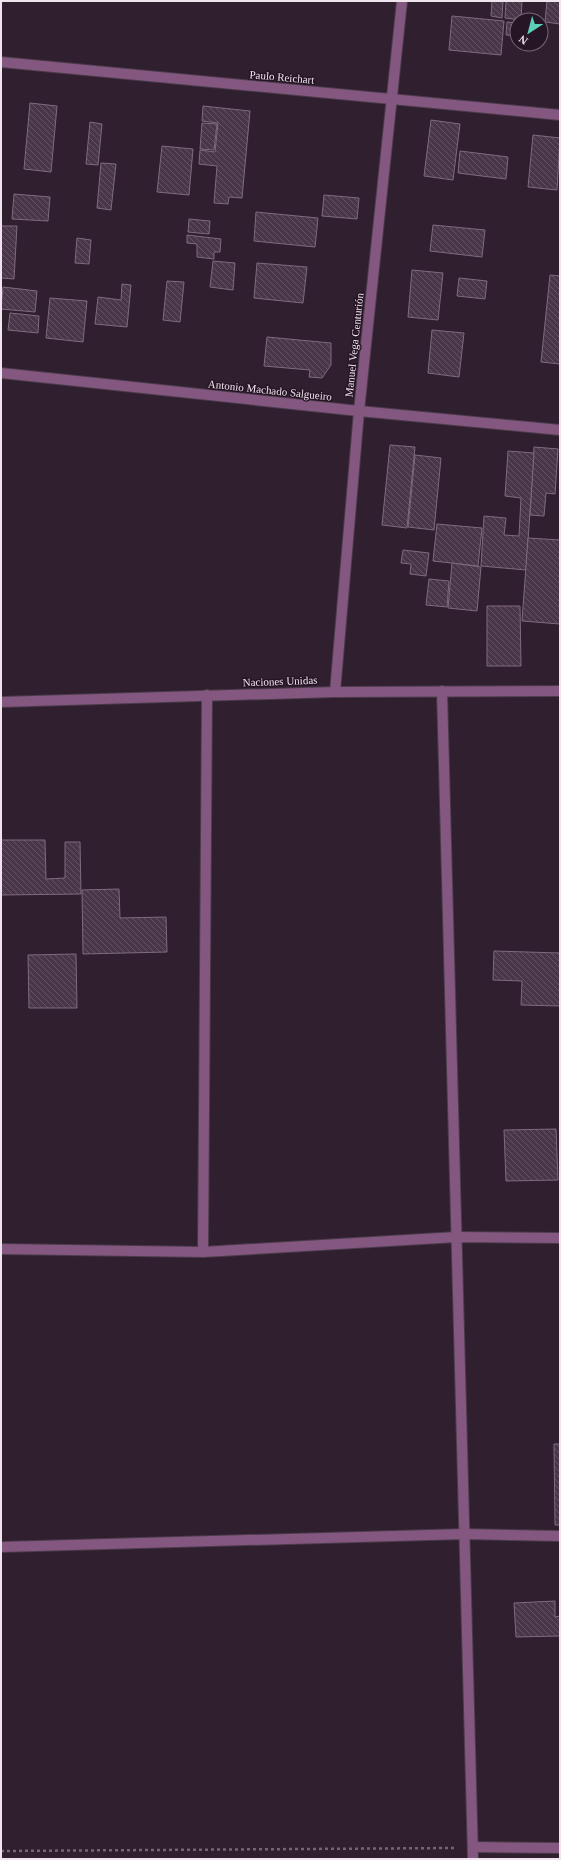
<svg xmlns="http://www.w3.org/2000/svg" width="561" height="1860" viewBox="0 0 561 1860" font-family="'Times New Roman',serif">
	<style>
		.building { fill: url(#building-back-hatch); stroke: #806b7e }
		.lines { fill: none; stroke-linecap: round; stroke-linejoin: round }
		.street-casing { stroke: #4b3b4a; stroke-width: 12 }
		.path { stroke: #756574; stroke-width: 2.5; stroke-dasharray: 3 3; stroke-linecap: butt }
		.street { stroke: #835780; stroke-width: 10 }
		.labels { text-anchor: middle; stroke-width: 3; stroke-linejoin: round; paint-order: stroke }
		.street-label { font-size: 11px; fill: #f0e4ef; stroke: #261525 }
	</style>
	<defs>
		<pattern id="building-back-hatch" width="6" height="6" patternUnits="userSpaceOnUse"><rect width="6" height="6" fill="#493648"/><path d="M-1 5l2 2M0 0l6 6M5-1l2 2" fill="none" stroke="#645363"/></pattern>
	</defs>
	<rect width="100%" height="100%" fill="#301f2f"/>
	<g class="building">
		<path d="M492,1H503L502,18L491,16Z"/>
		<path d="M506,1H522L521,20L505,18Z"/>
		<path d="M547,1H560V24L545,22Z"/>
		<path d="M452,16L504,21L501,55L449,50Z"/>
		<path d="M507,22L517,23V36L506,35Z"/>
		<path d="M30,103L57,106L51,172L24,169Z"/>
		<path d="M203,106L250,111L242,198L229,197L228,204L214,203L217,166L199,164L200,150L215,152L218,123L202,121Z"/>
		<path d="M431,120L460,124L453,180L424,176Z"/>
		<path d="M90,122L102,124L98,165L86,164Z"/>
		<path d="M202,123L217,124L214,150L200,149Z"/>
		<path d="M533,135L560,138L557,190L528,187Z"/>
		<path d="M162,146L193,149L189,195L157,192Z"/>
		<path d="M460,151L508,157L506,179L458,173Z"/>
		<path d="M101,163L116,164L111,210L97,208Z"/>
		<path d="M14,194L50,197L48,221L12,219Z"/>
		<path d="M324,195L359,198L357,219L322,216Z"/>
		<path d="M256,212L318,218L315,247L254,241Z"/>
		<path d="M189,219L210,221L209,234L188,232Z"/>
		<path d="M433,225L485,230L482,257L430,251Z"/>
		<path d="M1,226H17L14,279L1,278Z"/>
		<path d="M187,235L221,239L220,252H214V259L197,257V244L187,243Z"/>
		<path d="M77,238L91,240L89,264L75,263Z"/>
		<path d="M213,261L235,263L233,290L210,287Z"/>
		<path d="M257,263L307,267L303,303L254,298Z"/>
		<path d="M412,270L443,273L438,320L408,317Z"/>
		<path d="M550,275L560,276V364L541,362Z"/>
		<path d="M459,278L487,281L485,299L457,296Z"/>
		<path d="M167,281L184,282L180,322L163,320Z"/>
		<path d="M122,284L131,285L127,327L95,324L98,297L121,300Z"/>
		<path d="M3,287L37,291L35,312L1,309Z"/>
		<path d="M50,298L87,301L83,342L46,338Z"/>
		<path d="M10,313L39,316L38,333L8,330Z"/>
		<path d="M432,330L464,333L459,377L428,373Z"/>
		<path d="M267,337L331,343V365L322,378L309,377L310,370L264,366Z"/>
		<path d="M390,445L415,447L407,528L382,525Z"/>
		<path d="M534,447L558,449L555,494L546,493L544,516L530,515Z"/>
		<path d="M508,451L534,453L526,570L481,566L484,516L506,518L504,535L519,536L521,498L505,496Z"/>
		<path d="M415,455L441,458L434,530L408,527Z"/>
		<path d="M437,524L482,528L478,566L433,561Z"/>
		<path d="M528,538L560,540V624L522,621Z"/>
		<path d="M403,550L429,553L426,576L410,574L411,564L401,563Z"/>
		<path d="M452,563L481,567L477,611L448,608Z"/>
		<path d="M429,579L449,581L447,607L426,605Z"/>
		<path d="M487,606H520L521,666H487Z"/>
		<path d="M1,840H45L46,879L65,878V842H80L81,894L1,895Z"/>
		<path d="M119,889L120,918L166,917L167,952L83,954L82,890Z"/>
		<path d="M494,951L560,953V1006L521,1005L522,981L493,980Z"/>
		<path d="M76,954L77,1008H29L28,955Z"/>
		<path d="M556,1129L558,1180L506,1181L504,1130Z"/>
		<path d="M554,1444H560V1525H555Z"/>
		<path d="M555,1601V1617L560,1616V1636L516,1637L514,1603Z"/>
	</g>
	<g class="lines">
		<g class="street-casing">
			<g id="street">
				<path d="M1,62L560,115"/>
				<path d="M1,373L359,411L560,430"/>
				<path d="M442,691L473,1859"/>
				<path d="M335,692L359,411L402,1"/>
				<path d="M1,702L335,692L560,691"/>
				<path d="M1,1249L203,1252L457,1237L560,1238"/>
				<path d="M203,1252L207,695"/>
				<path d="M1,1547L465,1534L560,1536"/>
				<path d="M473,1847L560,1848"/>
			</g>
		</g>
		<path class="path" d="M1,1851L454,1848"/>
		<use href="#street" class="street"/>
	</g>
	<g class="labels">
		<g class="street-label">
			<text transform="translate(282 77) rotate(5)" y="4">Paulo Reichart</text>
			<text transform="translate(354 345) rotate(-84)" y="4">Manuel Vega Centurión</text>
			<text transform="translate(270 390) rotate(6)" y="4">Antonio Machado Salgueiro</text>
			<text transform="translate(280 681) rotate(-2)" y="4">Naciones Unidas</text>
		</g>
	</g>
	<rect width="561" height="1860" fill="none" stroke="#f0e4ef" stroke-width="4"/>
	<g transform="translate(529 32) rotate(216)"><circle r="19" fill="#261525" stroke="#776876"/>
	<path d="M0-3L7 15L0 10L-7 15Z" fill="#5dceb9"/>
	<text y="-6" font-size="11" font-weight="bold" text-anchor="middle" fill="#f0e4ef">N</text>
	</g>
</svg>
